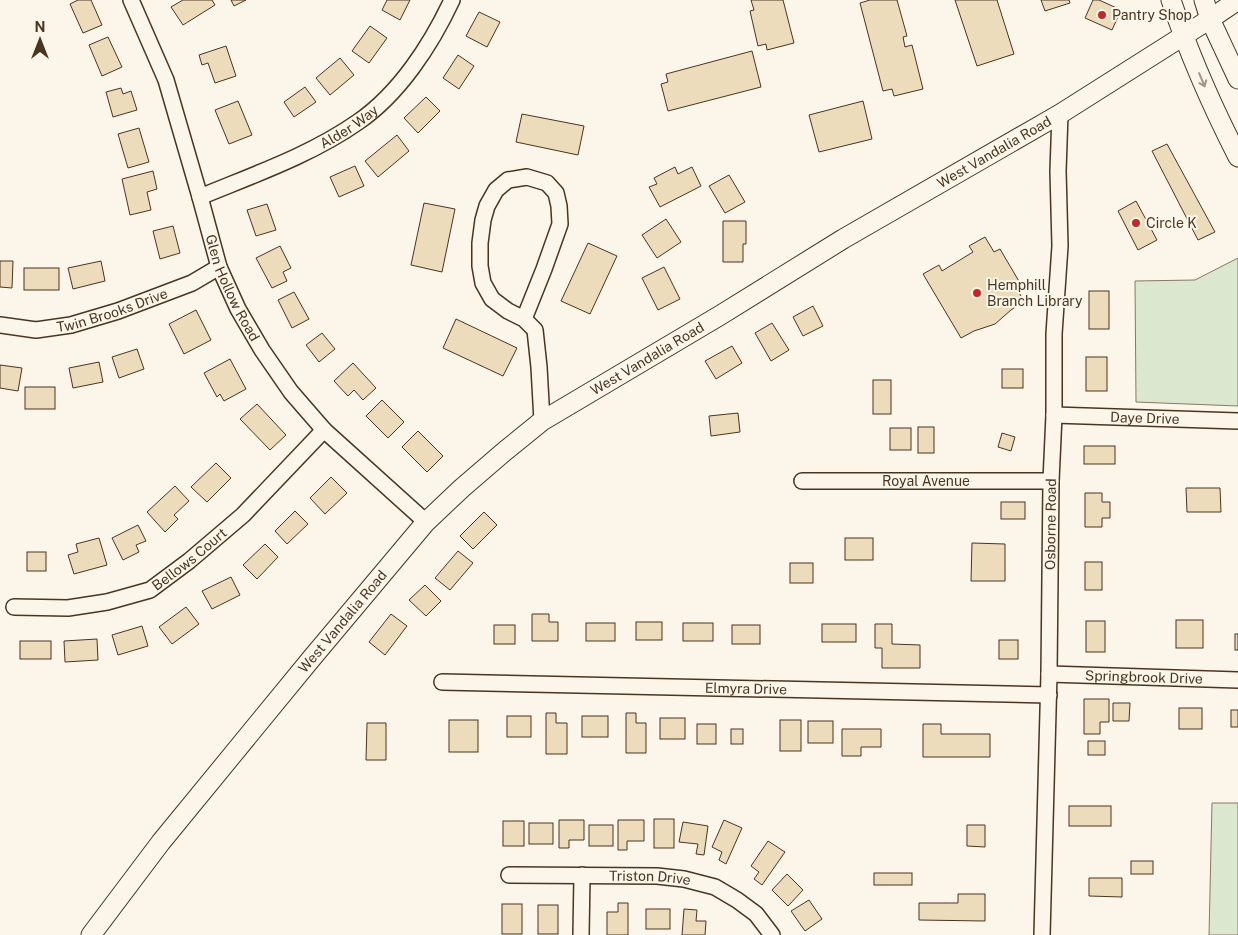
<svg xmlns="http://www.w3.org/2000/svg" width="1238" height="935" viewBox="0 0 1238 935" font-family="'Public Sans',sans-serif">
	<style>
		.green { fill: #dce7d0; stroke: #887966 }
		.building { fill: #ecdcbc; stroke: #4a3520 }
		.lines { fill: none; stroke-linecap: round; stroke-linejoin: round }
		.minor-casing { stroke: #4a3520; stroke-width: 18 }
		.major-casing { stroke: #4a3520; stroke-width: 21 }
		.minor { stroke: #fbf6e9; stroke-width: 15 }
		.major { stroke: #fbf6e9; stroke-width: 19 }
		.oneway { stroke: #a29684 }
		.poi-dot { fill: #c62828; stroke: #fbf6e9; stroke-width: 2 }
		.labels { text-anchor: middle; stroke-width: 4; stroke-linejoin: round; paint-order: stroke }
		.poi-label { font-size: 14px; fill: #4a3520; stroke: #fbf6e9; text-anchor: start }
		.street-label { font-size: 14px; fill: #4a3520; stroke: #fbf6e9 }
	</style>
	<rect width="100%" height="100%" fill="#fbf6e9"/>
	<g class="green">
		<path d="M1238,258V406L1136,402L1135,281L1195,280Z"/>
		<path d="M1212,803H1238V935H1209Z"/>
	</g>
	<g class="building">
		<path d="M78,0H91L102,25L83,33L70,4Z"/>
		<path d="M183,0H212L215,5L183,25L171,7Z"/>
		<path d="M231,0H246L234,6Z"/>
		<path d="M387,0H410L400,20L382,10Z"/>
		<path d="M751,0H783L794,43L767,50L766,44L758,46L750,11L754,10Z"/>
		<path d="M870,0H897L907,36L903,37L905,47L912,45L923,89L894,96L892,89L883,91L860,3Z"/>
		<path d="M955,0H997L1014,54L977,66Z"/>
		<path d="M1041,0H1069L1070,3L1045,11Z"/>
		<path d="M1093,0H1099L1121,10L1112,30L1085,18Z"/>
		<path d="M479,12L500,22L487,47L466,36Z"/>
		<path d="M370,26L387,38L369,63L352,51Z"/>
		<path d="M108,37L122,67L102,76L89,45Z"/>
		<path d="M226,46L236,76L215,83L208,63L202,65L199,55Z"/>
		<path d="M752,51L761,87L668,111L661,84L668,82L666,74Z"/>
		<path d="M458,55L474,66L459,89L443,78Z"/>
		<path d="M340,58L354,75L330,95L316,78Z"/>
		<path d="M305,87L316,102L294,117L284,102Z"/>
		<path d="M121,88L123,94L131,91L137,110L113,117L106,92Z"/>
		<path d="M426,97L440,111L418,133L404,118Z"/>
		<path d="M238,101L252,135L229,144L215,110Z"/>
		<path d="M863,101L872,139L819,152L809,115Z"/>
		<path d="M522,114L584,126L578,155L516,142Z"/>
		<path d="M139,128L149,162L128,168L118,134Z"/>
		<path d="M397,135L409,151L378,177L365,161Z"/>
		<path d="M1167,144L1215,232L1198,240L1152,151Z"/>
		<path d="M355,166L364,186L339,197L330,177Z"/>
		<path d="M675,167L678,174L692,167L701,186L660,207L649,187L657,184L654,178Z"/>
		<path d="M153,171L157,189L147,192L151,210L130,215L122,179Z"/>
		<path d="M729,175L745,202L725,213L709,186Z"/>
		<path d="M1136,201L1157,240L1138,250L1118,211Z"/>
		<path d="M424,203L455,209L442,272L411,265Z"/>
		<path d="M267,204L276,230L256,236L247,210Z"/>
		<path d="M666,219L681,242L657,258L642,235Z"/>
		<path d="M723,221H746V244H743V262H723Z"/>
		<path d="M173,226L180,253L160,259L153,231Z"/>
		<path d="M985,237L994,252L1000,249L1020,283L1015,286L1024,301L1011,310L995,324L974,331L961,338L923,274L939,265L942,271L973,252L969,246Z"/>
		<path d="M588,243L617,256L590,314L561,301Z"/>
		<path d="M280,246L291,268L283,272L287,281L272,288L256,258Z"/>
		<path d="M0,261H13L12,288L0,287Z"/>
		<path d="M101,261L105,281L73,289L68,268Z"/>
		<path d="M664,267L680,299L658,310L642,278Z"/>
		<rect x="24" y="268" width="35" height="22"/>
		<rect x="1089" y="291" width="20" height="38"/>
		<path d="M294,292L309,319L292,328L278,300Z"/>
		<path d="M813,306L823,326L803,336L793,317Z"/>
		<path d="M196,310L211,340L184,354L169,324Z"/>
		<path d="M456,319L517,348L503,376L443,348Z"/>
		<path d="M772,323L789,350L771,361L755,333Z"/>
		<path d="M322,333L335,349L319,362L306,345Z"/>
		<path d="M732,346L742,363L716,379L705,361Z"/>
		<path d="M137,349L144,369L119,378L112,357Z"/>
		<rect x="1086" y="357" width="21" height="34"/>
		<path d="M230,359L246,389L224,401L220,394L217,397L204,373Z"/>
		<path d="M99,362L103,382L73,388L69,368Z"/>
		<path d="M353,363L376,388L363,400L354,390L348,396L334,381Z"/>
		<path d="M0,365L22,368L18,391L0,388Z"/>
		<rect x="1002" y="369" width="21" height="19"/>
		<rect x="873" y="380" width="18" height="34"/>
		<rect x="25" y="387" width="30" height="22"/>
		<path d="M382,400L404,422L388,438L366,416Z"/>
		<path d="M257,404L286,435L270,450L240,419Z"/>
		<path d="M738,413L740,432L711,436L709,416Z"/>
		<rect x="918" y="427" width="16" height="26"/>
		<rect x="890" y="428" width="21" height="22"/>
		<path d="M418,431L443,456L427,472L402,447Z"/>
		<path d="M1002,433L1015,437L1011,451L998,447Z"/>
		<rect x="1084" y="446" width="31" height="18"/>
		<path d="M216,463L231,478L207,502L191,487Z"/>
		<path d="M331,477L347,493L325,514L310,498Z"/>
		<path d="M175,486L189,501L174,515L178,519L165,532L147,512Z"/>
		<path d="M1186,488H1220L1221,512H1187Z"/>
		<path d="M1085,493H1102V502H1110V518H1102V527H1085Z"/>
		<rect x="1001" y="502" width="24" height="17"/>
		<path d="M295,511L308,524L287,544L275,531Z"/>
		<path d="M484,512L497,525L473,549L460,536Z"/>
		<path d="M138,525L146,541L136,545L139,552L123,560L112,538Z"/>
		<path d="M99,538L107,565L74,574L68,555L78,552L76,544Z"/>
		<rect x="845" y="538" width="28" height="22"/>
		<path d="M972,543L1005,544V581H971Z"/>
		<path d="M265,544L278,557L257,579L243,565Z"/>
		<path d="M458,551L473,563L450,590L435,578Z"/>
		<rect x="27" y="552" width="19" height="19"/>
		<rect x="1085" y="562" width="17" height="28"/>
		<rect x="790" y="563" width="23" height="20"/>
		<path d="M231,577L240,595L212,609L202,591Z"/>
		<path d="M425,585L441,601L426,616L409,600Z"/>
		<path d="M186,607L199,624L172,644L159,627Z"/>
		<path d="M391,614L407,626L385,655L369,642Z"/>
		<path d="M532,614H549V622H558V641H532Z"/>
		<rect x="1176" y="620" width="27" height="28"/>
		<rect x="1086" y="621" width="19" height="31"/>
		<rect x="636" y="622" width="26" height="18"/>
		<rect x="586" y="623" width="29" height="18"/>
		<rect x="683" y="623" width="30" height="18"/>
		<rect x="822" y="624" width="34" height="18"/>
		<path d="M875,624H892V644L920,645V668H882V648H875Z"/>
		<rect x="494" y="625" width="21" height="19"/>
		<rect x="732" y="625" width="28" height="19"/>
		<path d="M142,626L148,646L118,655L112,635Z"/>
		<rect x="1235" y="634" width="3" height="16"/>
		<path d="M97,639L98,660L65,662L64,641Z"/>
		<rect x="999" y="640" width="19" height="19"/>
		<rect x="20" y="641" width="31" height="18"/>
		<path d="M1084,699H1109V722H1100V734H1084Z"/>
		<path d="M1113,703H1130L1129,721H1113Z"/>
		<rect x="1179" y="708" width="23" height="21"/>
		<rect x="1231" y="710" width="7" height="17"/>
		<path d="M546,713H556V723H567V754H546Z"/>
		<path d="M626,713H636V723H646V753H626Z"/>
		<rect x="507" y="716" width="24" height="21"/>
		<rect x="582" y="716" width="26" height="21"/>
		<rect x="660" y="718" width="25" height="21"/>
		<rect x="449" y="720" width="29" height="32"/>
		<rect x="780" y="720" width="21" height="31"/>
		<rect x="808" y="721" width="25" height="22"/>
		<path d="M367,723H386V760H366Z"/>
		<rect x="697" y="724" width="19" height="20"/>
		<path d="M923,724H941V734H990V757H923Z"/>
		<rect x="731" y="729" width="12" height="15"/>
		<path d="M842,729H881V747H861V756H842Z"/>
		<rect x="1088" y="741" width="17" height="14"/>
		<rect x="1069" y="806" width="42" height="20"/>
		<rect x="654" y="819" width="20" height="29"/>
		<path d="M559,820H584V840H569V848H559Z"/>
		<path d="M618,820H644V841H627V850H618Z"/>
		<path d="M724,820L742,828L726,864L719,860L722,852L712,847Z"/>
		<rect x="503" y="821" width="21" height="25"/>
		<path d="M683,822L708,826L704,855L696,854L698,844L679,842Z"/>
		<rect x="529" y="823" width="24" height="21"/>
		<rect x="589" y="825" width="24" height="21"/>
		<path d="M967,825H985V847L967,846Z"/>
		<path d="M768,841L785,852L762,885L754,879L759,872L751,866Z"/>
		<rect x="1131" y="861" width="22" height="13"/>
		<rect x="874" y="873" width="38" height="12"/>
		<path d="M787,874L803,890L788,906L772,890Z"/>
		<path d="M1089,878H1122V897L1089,896Z"/>
		<path d="M958,894H985V921L919,920V903H958Z"/>
		<path d="M809,900L822,919L805,931L791,911Z"/>
		<path d="M618,903H628V935H607V912H618Z"/>
		<rect x="502" y="904" width="20" height="30"/>
		<rect x="538" y="905" width="20" height="29"/>
		<rect x="646" y="909" width="24" height="20"/>
		<path d="M684,909L697,910L696,921H706L705,935H682Z"/>
	</g>
	<g class="lines">
		<g class="minor-casing">
			<g id="minor">
				<path id="s1" d="M131,0L166,80L200,197L219,267L238,309L262,350L291,392L324,430L426,522"/>
				<path id="s2" d="M200,197C253,175 311,155 358,122C399,94 431,45 452,0"/>
				<path d="M524,319L544,269L560,224L559,206L556,193L547,183L527,177L508,180L496,190L487,206L483,220L480,243V266L483,283L492,299L508,311L524,319L535,330L539,367L542,421"/>
				<path id="s3" d="M0,325L36,330L71,325L118,311L192,283L219,267"/>
				<path id="s4" d="M1054,415L1238,421"/>
				<path id="s5" d="M802,481H1051"/>
				<path id="s6" d="M14,607L68,608L107,602L150,590L189,561L243,515L324,430"/>
				<path id="s7" d="M1049,674L1238,680"/>
				<path id="s8" d="M442,682L1049,695"/>
				<path id="s9" d="M509,875L657,876L684,879L715,887L737,900L756,914L772,935"/>
				<path d="M581,935L582,875"/>
				<path id="s10" d="M1042,935L1049,674L1051,481L1054,415V334L1060,246L1058,171L1060,114"/>
			</g>
		</g>
		<g class="major-casing">
			<g id="major">
				<path d="M1171,0C1189,54 1212,106 1238,157"/>
				<path d="M1204,0L1210,19L1238,79"/>
				<path id="s11" d="M91,935L161,842L311,659L426,522L462,488L505,451L542,421L719,316L843,239L1060,114L1210,19L1238,0"/>
			</g>
		</g>
		<use href="#minor" class="minor"/>
		<use href="#major" class="major"/>
	</g>
	<defs><path id="oneway-shaft" d="M-6 0H5M1.5-3L5.5 0L1.5 3" fill="none" stroke-width="1.6" stroke-linecap="round" stroke-linejoin="round" transform="scale(1.25)"/></defs>
	<use class="oneway" href="#oneway-shaft" transform="translate(1202 80) rotate(67)"/>
	<g class="poi-dot">
		<circle cx="1102" cy="15" r="5"/>
		<circle cx="1136" cy="223" r="5"/>
		<circle cx="977" cy="293" r="5"/>
	</g>
	<g class="labels">
		<g class="poi-label">
			<text x="1112" y="20">Pantry Shop</text>
			<text x="1146" y="228">Circle K</text>
			<text x="987" y="290">Hemphill<tspan x="987" dy="16">Branch Library</tspan></text>
		</g>
		<g class="street-label">
			<text dy="5" stroke="none"><textPath href="#s2" startOffset="165">Alder Way</textPath></text>
			<text dy="5" stroke="none"><textPath href="#s11" startOffset="1212">West Vandalia Road</textPath></text>
			<text dy="5" stroke="none"><textPath href="#s1" startOffset="306">Glen Hollow Road</textPath></text>
			<text dy="5" stroke="none"><textPath href="#s3" startOffset="115">Twin Brooks Drive</textPath></text>
			<text dy="5" stroke="none"><textPath href="#s11" startOffset="808">West Vandalia Road</textPath></text>
			<text dy="5" stroke="none"><textPath href="#s4" startOffset="91">Daye Drive</textPath></text>
			<text dy="5" stroke="none"><textPath href="#s5" startOffset="124">Royal Avenue</textPath></text>
			<text dy="5" stroke="none"><textPath href="#s10" startOffset="411">Osborne Road</textPath></text>
			<text dy="5" stroke="none"><textPath href="#s6" startOffset="188">Bellows Court</textPath></text>
			<text dy="5" stroke="none"><textPath href="#s11" startOffset="402">West Vandalia Road</textPath></text>
			<text dy="5" stroke="none"><textPath href="#s7" startOffset="95">Springbrook Drive</textPath></text>
			<text dy="5" stroke="none"><textPath href="#s8" startOffset="304">Elmyra Drive</textPath></text>
			<text dy="5" stroke="none"><textPath href="#s9" startOffset="141">Triston Drive</textPath></text>
		</g>
	</g>
	<g transform="translate(40 40)" stroke="#fbf6e9" stroke-width="4" paint-order="stroke">
	<path d="M0-4L9 19L0 12L-9 19Z" fill="#4a3520"/>
	<text y="-8" font-size="14" font-weight="bold" text-anchor="middle" fill="#4a3520">N</text>
	</g>
</svg>
